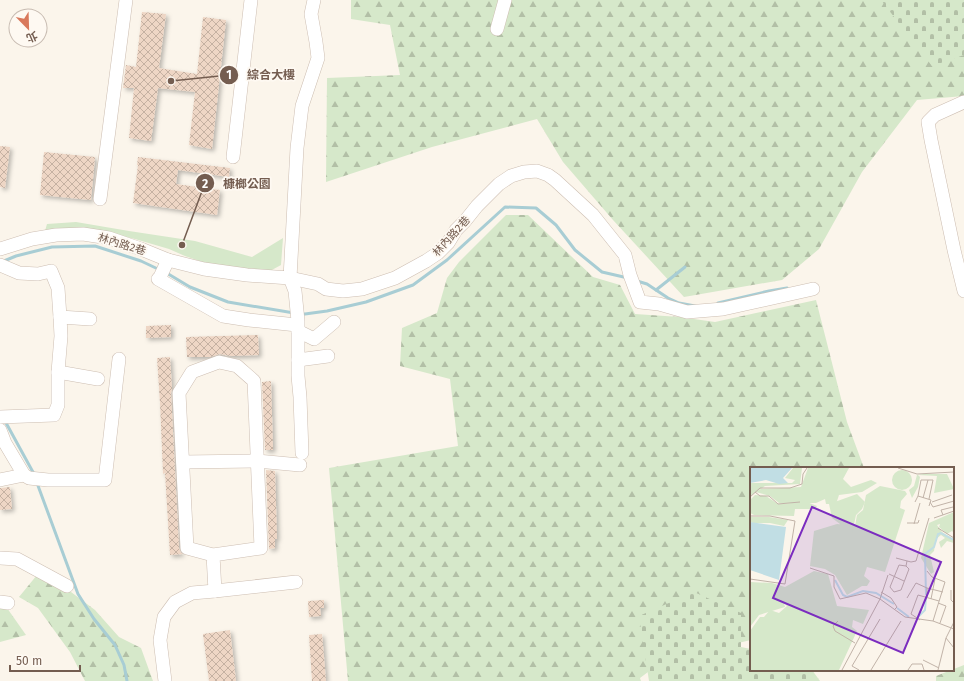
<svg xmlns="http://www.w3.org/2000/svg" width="964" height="681" viewBox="0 0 964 681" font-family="'Fira Sans','Noto Sans TC',sans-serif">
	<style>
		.green { fill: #d6e8ca }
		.forest { fill: url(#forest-firs) }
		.cemetery { fill: url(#cemetery-stones) }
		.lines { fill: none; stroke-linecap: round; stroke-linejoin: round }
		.stream { stroke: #a8cdd4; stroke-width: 3 }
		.building { fill: url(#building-cross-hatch); filter: url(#shadow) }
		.minor-casing { stroke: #cdbeb2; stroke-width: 14 }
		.minor { stroke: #fff; stroke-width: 13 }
		.labels { text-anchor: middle; stroke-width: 3.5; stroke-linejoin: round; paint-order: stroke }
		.street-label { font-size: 11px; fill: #745d50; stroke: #fef9f2 }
		.inset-river { fill: none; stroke: #c1dee4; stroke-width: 2 }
		.inset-road { fill: none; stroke: #c1b3a8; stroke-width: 1 }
		.view { fill: #7b2cbf; fill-opacity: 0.15; stroke: #7b2cbf; stroke-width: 2 }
		.inset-edge { fill: none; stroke: #745d50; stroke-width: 2 }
		.leader { fill: none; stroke: #745d50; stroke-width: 1.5 }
		.callout-dot { fill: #745d50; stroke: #fef9f2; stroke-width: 1.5 }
		.mark-label { font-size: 12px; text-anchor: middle; font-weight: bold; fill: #fff }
		.callout-label { font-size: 12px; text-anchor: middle; font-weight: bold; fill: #745d50; stroke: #fef9f2; stroke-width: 3.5; stroke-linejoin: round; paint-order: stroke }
	</style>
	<defs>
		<pattern id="forest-firs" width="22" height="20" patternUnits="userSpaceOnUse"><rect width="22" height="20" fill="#d6e8ca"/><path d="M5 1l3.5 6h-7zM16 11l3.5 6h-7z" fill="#b2bfa6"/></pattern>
		<pattern id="cemetery-stones" width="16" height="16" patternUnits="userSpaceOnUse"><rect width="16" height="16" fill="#d6e8ca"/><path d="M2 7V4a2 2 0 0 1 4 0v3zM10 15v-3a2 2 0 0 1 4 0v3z" fill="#b2bfa6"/></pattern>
		<pattern id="building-cross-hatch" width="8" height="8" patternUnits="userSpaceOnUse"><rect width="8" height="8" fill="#eed6c5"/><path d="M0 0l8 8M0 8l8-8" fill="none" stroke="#c5b1a2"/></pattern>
		<filter id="shadow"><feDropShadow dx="2.5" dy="2.5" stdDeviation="2" flood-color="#0004"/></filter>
	</defs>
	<rect width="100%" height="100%" fill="#fbf5eb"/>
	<path class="green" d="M76,222L129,231L195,241L252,257L283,238L281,265L270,271L223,269L185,256L169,249L135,239L103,232L45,231L47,224Z"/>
	<g class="forest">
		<path d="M351,0H886L964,28V96L917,100L862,172L819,249L782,280L684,297L613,220L563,162L537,119L432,147L326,182L327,78L400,75L390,25L351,19Z"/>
		<path d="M506,215H528L593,277L620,285L635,314L680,317L715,322L816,300L847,422L864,468H751V640L664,660L640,678L641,681H348L329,468L458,446L450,379L400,366L402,328L437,313L447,278L459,262Z"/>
		<path d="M37,575L71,592L95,610L119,637L141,648L153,681H85L70,652L38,608L19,597Z"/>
		<path d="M0,606L7,608L26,635L0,642Z"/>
		<path d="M964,665V681H936V676Z"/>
	</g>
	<g class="cemetery">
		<path d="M881,0H964V55L932,66Z"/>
		<path d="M694,592L741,613V647L751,649V670H812L820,681H649L639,616Z"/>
	</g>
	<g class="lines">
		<g class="stream">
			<path d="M3,263L4,261L16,256L52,247L95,246L141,261L160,270"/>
			<path d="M165,272L190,287L228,302L294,313"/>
			<path d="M637,281L647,284L668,298L679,303L695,306"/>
			<path d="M656,290L685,267"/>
			<path d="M718,303L769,291L787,288"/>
			<path d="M301,314H305L327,311L366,302L413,285L447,260L505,207L536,208L556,225L575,250L602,272L628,278"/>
			<path d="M5,421L34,474"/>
			<path d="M37,483L78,594L94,619L115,645L124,665L127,681"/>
		</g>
	</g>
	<g class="building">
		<path d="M142,12L166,14L159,68L197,74L203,17L226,20L212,149L189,145L195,92L158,88L151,141L129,138L134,88H123L126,65L136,67Z"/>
		<path d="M0,146L10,147L5,188L0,187Z"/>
		<path d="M44,152L95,157L91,200L40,195Z"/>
		<path d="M138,157L230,168L229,177L178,170L176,184L220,190L217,215L133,203L138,165H137Z"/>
		<path d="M171,325V337L146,338V326Z"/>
		<path d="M258,335L259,355L230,356L220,354L210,357H187L186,337Z"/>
		<path d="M170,357L172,389L171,393L179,548L181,553L183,554L170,555L165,473L163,474L160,403L157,358Z"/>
		<path d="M271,381L273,450H265L262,382Z"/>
		<path d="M266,470L275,471L277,539H275V548L269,549Z"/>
		<path d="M10,487L12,509L0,510V488Z"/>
		<path d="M324,600V608H320L321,616L309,617L308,601Z"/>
		<path d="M230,630L236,681H209L203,634Z"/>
		<path d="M322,634L326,681H312L309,635Z"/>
	</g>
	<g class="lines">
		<g class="minor-casing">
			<g id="minor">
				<path d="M497,29L505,0"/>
				<path d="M964,102L935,115L928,122L931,140L954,250L964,291"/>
				<path d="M233,157L251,0"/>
				<path d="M100,199L126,0"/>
				<path d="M0,249L32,239L56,235L83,234L109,238L141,249L168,260L204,269L247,275L290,278L297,148L302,106L318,58L316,42L311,14L314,0"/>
				<path d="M168,260L160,277L158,279L223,316L249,320L297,325"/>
				<path d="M0,265L19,273L38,274L51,271L58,288L60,317L61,336L58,372V405L54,415L0,417"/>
				<path d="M290,278L318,284L326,289L343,291L362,289L395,278L426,261L438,253L448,243L456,230L465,221L477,206L499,184L511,176L524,172L537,171L548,175L555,180L593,215L625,255L630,275L640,302L659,304L687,312L723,309L813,289"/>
				<path d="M290,278L295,291L298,321V376L300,397L302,453"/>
				<path d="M60,317L90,319"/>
				<path d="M298,331L314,339L334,322"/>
				<path d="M298,360L328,356"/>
				<path d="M58,372L98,379"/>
				<path d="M0,430L5,443L24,475L29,478L48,480H105L119,359"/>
				<path d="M183,462L257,461L300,465"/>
				<path d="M0,480L24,475"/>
				<path d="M213,555L187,548L179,393L192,372L219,362L237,366L254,381L261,548L213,555L215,591"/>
				<path d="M0,558L17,559L67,586"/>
				<path d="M0,602L8,603"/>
				<path d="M165,681L160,640L164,617L175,602L192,593L215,591L296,582"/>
			</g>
		</g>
		<use href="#minor" class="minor"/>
	</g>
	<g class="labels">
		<g class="street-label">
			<text transform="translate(451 236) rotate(-48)" y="4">林內路2巷</text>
			<text transform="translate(122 244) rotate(17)" y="4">林內路2巷</text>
		</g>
	</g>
	<g transform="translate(750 467)">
		<rect width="204" height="204" fill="#fbf5eb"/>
		<path d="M43,1H52L50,17L15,19L0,29V16H42L45,13L35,11ZM58,1H99L93,12L101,20L121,13L127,16L112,25L89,28L86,37H76L75,32L66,36H29L20,29L6,25L11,22L51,20ZM142 13a10 10 0 1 1 20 0a10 10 0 1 1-20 0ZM174,7H197L204,22L184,26L187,9L168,8L170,10L168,20L162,31L159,23L164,19L167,8ZM130,19L155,24L157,27L151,34L150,41L155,43L135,105L117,100L114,109L120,114L117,119H112L97,128L85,108L75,102L60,99L64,64L87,57L105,59L107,48L113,43L116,28ZM5,28L16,29L28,37L57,35L67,39L65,42H45L44,49L4,48L0,46V33ZM204,45V66L202,64L197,67L189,60L190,57L187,58L192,65L204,73V76L197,74L191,81L189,75L195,71L191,68L186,72L184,84L180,88L184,105L181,107L171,91L179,56ZM0,50H19L38,53L34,59L20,56H3L0,55ZM64,104L78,107L87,139L119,143L113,157L103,153L102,160L107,164L89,203H0V164L10,150H14L20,143L29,146L37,139L25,127L0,130V115L22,116L35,120Z" fill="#d6e8ca"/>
		<path d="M107,27L115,35L112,42L106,48L102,67H93L88,62L90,57L82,51L79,37ZM9,124H31L35,140L9,148L0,160V128Z" fill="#d6e8ca"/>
		<path d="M0,1H42L33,11L38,16L29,17L16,13L0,16ZM0,55L36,60L29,113L0,103Z" fill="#c1dee4"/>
		<path class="inset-river" d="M85,113L93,128L97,130L113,124L126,126L144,137M176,128L175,87L184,80L188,67L191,66L204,73M147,141L159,150M168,150L175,143L176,131"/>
		<path class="inset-road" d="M148,1L167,7L204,5M5,25L10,29H19L28,37L50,35M168,29L171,13H183L179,32M0,30L10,21H40L52,17L53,7L57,1M173,31L178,13M165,35L168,29L181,33L179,39M180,35L183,40L204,34M182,35L202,28M193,48L191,43L203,40M0,49H20L45,54L35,117L0,112M184,51L204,44M157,56H168L169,53M164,57L170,36M188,61L204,71M146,91L161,95L166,94L179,51M156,99L159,102L151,123L144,125L140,120L149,98L156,99L157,94M60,101L84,109V120L90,132L116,126L130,132M177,104L182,110L195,115L183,154M139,107L154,114M177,121L193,125M201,123V133L204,136M131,125L141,131L147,140L145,142M157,131L166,116L177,121V130M130,132L138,108M181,132L185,112M188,136L196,139L190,156M170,153L161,147L168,128L189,134M88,154L83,159L85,164L105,176M196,171L204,181M173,193L189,201M92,203L130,132L155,150L183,154L204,162M109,203L102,199L130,152M121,203L151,154M158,203L162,197H172L174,203M188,203L196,171L204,155"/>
		<path class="view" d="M62,40L191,95L153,186L23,131Z"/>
		<rect width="204" height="204" class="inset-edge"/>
	</g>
	<path class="leader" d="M171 81L229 75M182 245L205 183"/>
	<g class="callout-dot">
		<circle cx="171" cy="81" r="4"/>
		<circle cx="182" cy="245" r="4"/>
		<circle cx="229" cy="75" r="10"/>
		<circle cx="205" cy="183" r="10"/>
	</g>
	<g class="mark-label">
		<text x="229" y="79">1</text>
		<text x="205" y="188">2</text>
	</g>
	<g class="callout-label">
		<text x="271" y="79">綜合大樓</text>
		<text x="247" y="188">槺榔公園</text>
	</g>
	<g transform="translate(28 28) rotate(157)"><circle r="19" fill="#fef9f2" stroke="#c7bbb1"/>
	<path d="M0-3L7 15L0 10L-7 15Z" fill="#d9795c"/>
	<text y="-6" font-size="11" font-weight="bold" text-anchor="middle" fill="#745d50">北</text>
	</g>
	<path d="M10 665v6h70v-6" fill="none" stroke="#745d50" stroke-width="2"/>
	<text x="16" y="665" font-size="12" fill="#745d50" stroke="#fef9f2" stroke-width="3" paint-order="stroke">50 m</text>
</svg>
